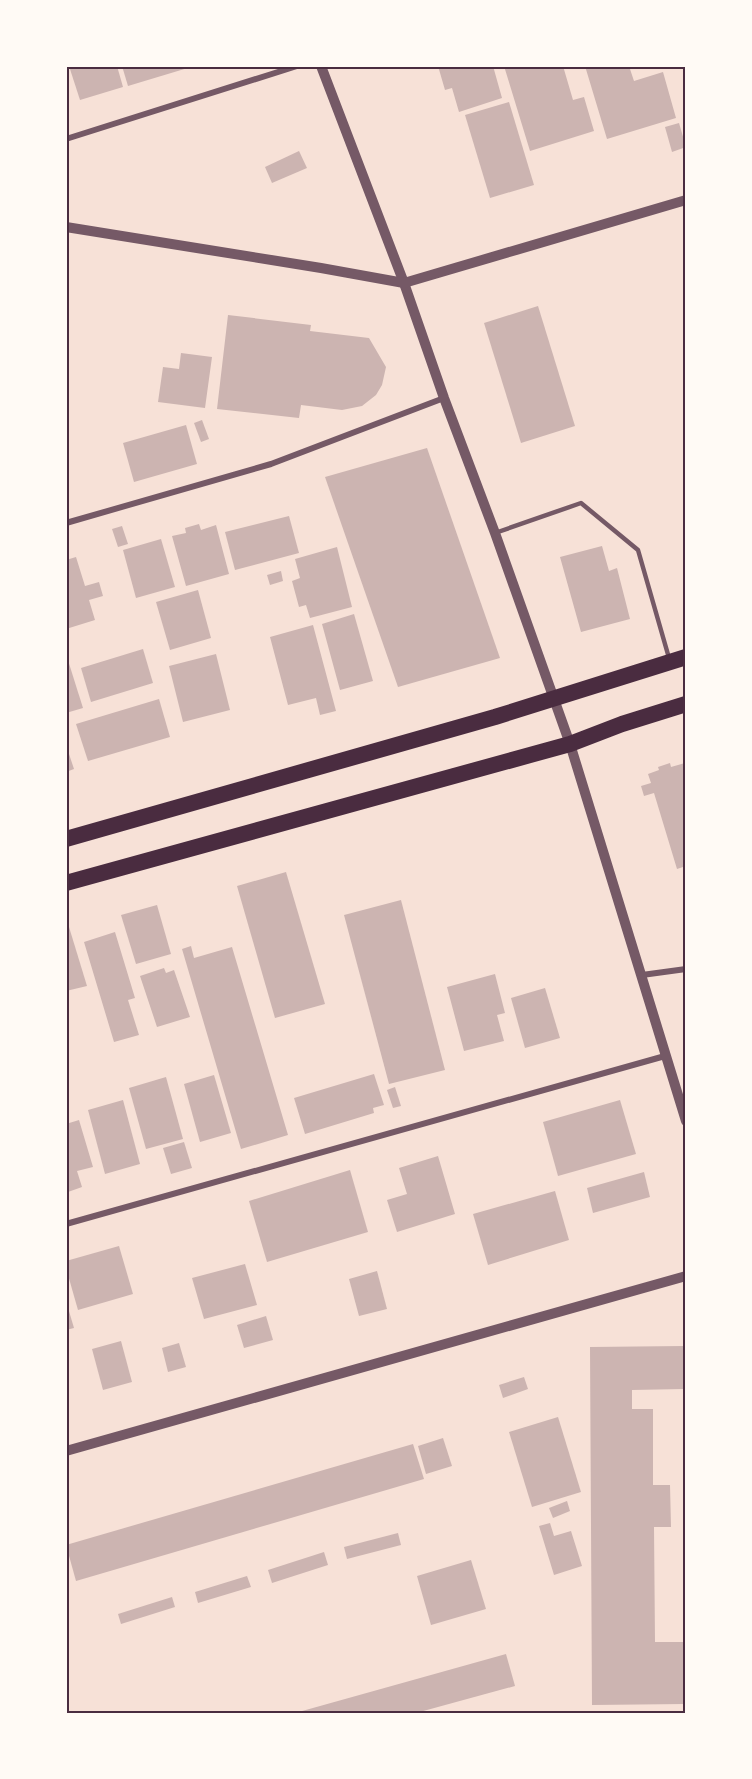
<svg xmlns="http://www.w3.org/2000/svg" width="752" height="1779" viewBox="0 0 752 1779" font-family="Overpass,sans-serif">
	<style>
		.building { fill: #ccb4b1 }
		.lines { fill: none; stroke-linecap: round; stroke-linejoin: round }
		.service { stroke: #755966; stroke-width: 4.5 }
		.minor { stroke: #755966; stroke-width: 6 }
		.tertiary { stroke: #755966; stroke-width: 10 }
		.trunk { stroke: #4a2c40; stroke-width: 16 }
		.neatline { fill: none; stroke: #4a2c40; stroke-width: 2 }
	</style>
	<rect width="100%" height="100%" fill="#f7e1d7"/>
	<g class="building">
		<path d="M69,66H117L123,87L80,100Z"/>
		<path d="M122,66H191V67L128,86Z"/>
		<path d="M438,66H493L502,98L459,112L452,88L445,90Z"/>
		<path d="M504,66H563L573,100L584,97L594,131L530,151Z"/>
		<path d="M585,66H629L634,81L663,72L676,118L607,139Z"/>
		<path d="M509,102L534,185L490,198L465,115Z"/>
		<path d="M679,123L686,147L672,152L665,127Z"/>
		<path d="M299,151L307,168L272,183L265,167Z"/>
		<path d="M538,306L575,426L521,443L484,323Z"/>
		<path d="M228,315L311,325L310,331L369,338L386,367L382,385L376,395L362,406L342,410L301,405L299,418L217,409Z"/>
		<path d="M181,353L212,357L205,408L158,402L163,367L179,369Z"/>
		<path d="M202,420L209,439L201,442L194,423Z"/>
		<path d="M186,425L197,464L134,482L123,443Z"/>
		<path d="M427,448L500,658L398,687L325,477Z"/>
		<path d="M289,516L299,553L235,570L225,532Z"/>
		<path d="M199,524L201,530L216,525L229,574L186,586L172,536L186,533L185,528Z"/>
		<path d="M122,526L128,544L118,547L112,529Z"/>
		<path d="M161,539L175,587L136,598L123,550Z"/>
		<path d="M602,546L609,571L617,568L630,619L581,632L560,557Z"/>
		<path d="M337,547L352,607L310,618L306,605L299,607L292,581L300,578L295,559Z"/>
		<path d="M76,557L85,586L99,582L103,596L89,600L95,620L66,629V560Z"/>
		<path d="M281,571L283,581L270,585L267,575Z"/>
		<path d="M198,590L211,638L170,650L156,602Z"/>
		<path d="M354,614L373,681L340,690L322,624Z"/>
		<path d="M313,625L336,711L320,715L316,698L288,705L270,637Z"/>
		<path d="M143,649L153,683L91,702L81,668Z"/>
		<path d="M66,654L83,708L66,713Z"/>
		<path d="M216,654L230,710L183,722L169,666Z"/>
		<path d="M159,699L170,737L88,761L76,724Z"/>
		<path d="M66,745L74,769L66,772Z"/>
		<path d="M670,763L671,767L685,763L686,766V866L677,869L654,793L644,796L641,786L651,783L648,774L659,770L658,767Z"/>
		<path d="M286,872L325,1004L275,1018L237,886Z"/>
		<path d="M401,900L445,1070L389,1084L344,915Z"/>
		<path d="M157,905L171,954L136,964L121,915Z"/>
		<path d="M69,927L87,986L66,991V928Z"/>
		<path d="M115,932L135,998L128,1000L139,1035L114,1042L84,942Z"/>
		<path d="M191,946L194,958L232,947L288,1135L241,1149L182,949Z"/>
		<path d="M164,968L166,973L174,970L190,1017L157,1027L140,976Z"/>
		<path d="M495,974L505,1013L497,1015L504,1041L464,1051L447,987Z"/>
		<path d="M545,988L560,1038L525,1048L511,998Z"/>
		<path d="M374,1074L384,1105L373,1108L374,1113L305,1134L294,1098Z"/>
		<path d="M214,1075L231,1133L200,1142L184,1084Z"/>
		<path d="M166,1077L183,1139L146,1149L129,1088Z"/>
		<path d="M395,1087L401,1106L393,1108L387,1090Z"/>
		<path d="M123,1100L140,1164L105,1174L88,1110Z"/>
		<path d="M620,1100L636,1154L558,1176L543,1122Z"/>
		<path d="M79,1120L93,1167L77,1171L82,1187L68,1192L66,1183V1124Z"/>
		<path d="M184,1142L192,1168L171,1174L163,1148Z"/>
		<path d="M438,1156L455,1214L397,1232L387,1200L407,1194L399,1168Z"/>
		<path d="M350,1170L368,1232L267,1262L249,1201Z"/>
		<path d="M644,1172L650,1197L593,1213L587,1188Z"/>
		<path d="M555,1191L569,1240L488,1265L473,1214Z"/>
		<path d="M119,1246L133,1294L78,1310L66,1268V1261Z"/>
		<path d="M245,1264L257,1305L204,1319L192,1278Z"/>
		<path d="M377,1271L387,1309L359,1316L349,1279Z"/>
		<path d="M66,1301L74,1328L66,1330Z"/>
		<path d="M266,1316L273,1340L244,1348L237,1325Z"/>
		<path d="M121,1341L132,1382L103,1390L92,1349Z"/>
		<path d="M179,1343L186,1367L168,1372L162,1348Z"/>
		<path d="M684,1346V1389L632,1390V1409H653V1485H670L671,1527H654L655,1642H685V1704L592,1705L590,1347Z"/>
		<path d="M524,1377L528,1389L503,1398L499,1385Z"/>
		<path d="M558,1417L581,1492L532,1507L509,1432Z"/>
		<path d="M443,1438L452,1466L426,1474L418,1446Z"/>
		<path d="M413,1444L424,1479L76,1581L66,1545Z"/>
		<path d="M567,1501L570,1511L553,1518L549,1508Z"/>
		<path d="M550,1523L554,1536L571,1531L582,1566L554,1575L539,1526Z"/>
		<path d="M398,1533L401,1545L347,1559L344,1547Z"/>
		<path d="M324,1552L328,1565L272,1583L268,1570Z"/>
		<path d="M471,1560L486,1609L431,1625L417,1576Z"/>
		<path d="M247,1576L251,1587L198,1603L195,1592Z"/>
		<path d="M172,1597L175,1607L121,1624L118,1614Z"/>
		<path d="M506,1654L515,1686L416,1713H295Z"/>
	</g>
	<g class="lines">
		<path class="service" d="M495,533L581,503L638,550L669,658"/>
		<g class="minor">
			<path d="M66,139L297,66"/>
			<path d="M66,523L271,464L444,398"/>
			<path d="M642,975L686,969"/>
			<path d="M66,1224L665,1056"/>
		</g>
		<g class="tertiary">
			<path d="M321,66L404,283L444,398L495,533L570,744L686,1121"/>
			<path d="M66,227L321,268L404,283L686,200"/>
			<path d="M66,1451L686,1276"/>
		</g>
		<g class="trunk">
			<path d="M66,839L495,717L686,657"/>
			<path d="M66,883L570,744L622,724L686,704"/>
		</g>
	</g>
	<rect width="752" height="1779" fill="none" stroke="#fffaf5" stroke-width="135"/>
	<rect x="68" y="68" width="616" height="1644" class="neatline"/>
</svg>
